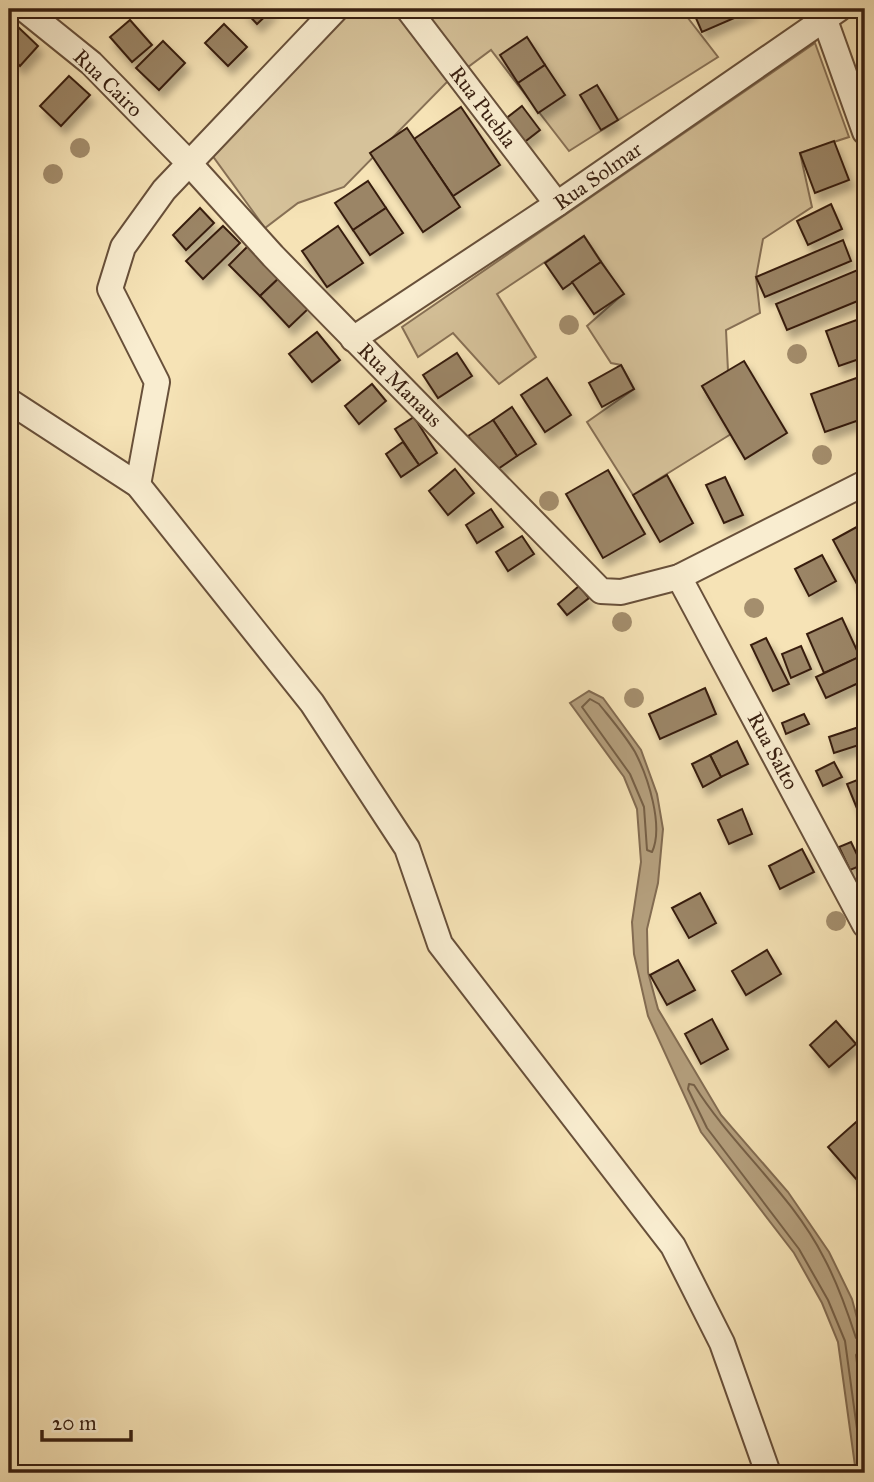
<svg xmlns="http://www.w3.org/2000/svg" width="874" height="1482" viewBox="0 0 874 1482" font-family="'IM FELL Great Primer',serif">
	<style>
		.green { fill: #d6c29a; stroke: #877055; stroke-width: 2 }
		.water { fill: #b5a07e; stroke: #836c52; stroke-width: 2 }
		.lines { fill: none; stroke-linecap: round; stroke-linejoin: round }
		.shore { stroke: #766047; stroke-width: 2 }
		.building { fill: #9b8566; stroke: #381f10; stroke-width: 2; filter: url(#shadow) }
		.street-casing { stroke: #68503a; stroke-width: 28 }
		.street { stroke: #f9edd0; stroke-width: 24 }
		.tree { fill: #a48e6d }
		.labels { text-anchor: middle; stroke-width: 5; stroke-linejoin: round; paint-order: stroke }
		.street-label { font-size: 21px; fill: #381f10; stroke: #f9edd0 }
	</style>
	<defs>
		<filter id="shadow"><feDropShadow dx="4.5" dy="8" stdDeviation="3.5" flood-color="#0004"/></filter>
	</defs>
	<rect width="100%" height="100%" fill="#f6e3b6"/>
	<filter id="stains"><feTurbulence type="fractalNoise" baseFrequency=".00286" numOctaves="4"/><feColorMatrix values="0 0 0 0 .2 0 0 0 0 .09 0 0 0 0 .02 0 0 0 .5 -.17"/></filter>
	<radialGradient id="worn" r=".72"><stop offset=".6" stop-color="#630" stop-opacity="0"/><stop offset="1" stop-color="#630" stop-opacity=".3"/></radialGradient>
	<g class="green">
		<path d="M353,9H396L450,79L344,187L298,203L265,228L212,155Z"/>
		<path d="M421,9H681L718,57L569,151L491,50L464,70Z"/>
		<path d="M815,43L849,137L800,153L812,207L763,239L756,277L760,313L726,330L728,371L702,386L731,434L633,495L587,422L634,389L621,365L611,363L587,326L623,294L584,236L497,294L536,357L499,384L453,333L418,357L402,327Z"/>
	</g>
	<path class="water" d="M589,691L603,698L641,750L657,794L663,829L658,883L647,929L648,972L658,1009L721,1115L788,1192L829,1252L852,1299L865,1348V1473H856L838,1342L822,1303L794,1253L701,1132L648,1016L634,954L632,922L641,862L637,809L624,777L570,703Z"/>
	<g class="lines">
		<g class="shore">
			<path d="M590,699L599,704C611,719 625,735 635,752C648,777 664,826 652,852L647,850L644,807L630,774L582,707Z"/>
			<path d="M865,1352H858L856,1355L865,1428"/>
			<path d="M863,1473L845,1341L828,1300L799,1249L707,1128L688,1089L689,1084L694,1085C732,1146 791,1193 824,1258C838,1284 847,1310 856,1338L865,1343"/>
		</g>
	</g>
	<g class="building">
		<path d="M243,9H273L257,24Z"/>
		<path d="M692,9H755L702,32Z"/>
		<path d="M130,20L152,45L132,62L110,37Z"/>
		<path d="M224,24L247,47L228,66L205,43Z"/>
		<path d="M17,26L38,46L20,66L9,55V35Z"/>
		<path d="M527,37L545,65L518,83L500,55Z"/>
		<path d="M163,41L185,63L159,90L136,68Z"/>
		<path d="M545,65L565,95L538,113L518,83Z"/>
		<path d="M69,76L90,95L61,126L40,106Z"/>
		<path d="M597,85L618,120L601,130L580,95Z"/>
		<path d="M522,106L540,130L522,144L504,120Z"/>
		<path d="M461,107L500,165L453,196L414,139Z"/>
		<path d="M407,128L460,207L423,232L370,153Z"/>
		<path d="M834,141L849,180L815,193L800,153Z"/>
		<path d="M368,181L386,208L353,230L335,203Z"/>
		<path d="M831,204L842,229L808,245L797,221Z"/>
		<path d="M200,208L214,223L186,250L173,235Z"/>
		<path d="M386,208L403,233L370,255L353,230Z"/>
		<path d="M223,226L240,243L203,279L186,261Z"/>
		<path d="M338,226L363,263L327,287L302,251Z"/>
		<path d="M584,236L601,262L563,289L545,263Z"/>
		<path d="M843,240L851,261L765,297L756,277Z"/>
		<path d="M249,245L280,277L260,296L229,265Z"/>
		<path d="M601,262L624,294L594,314L572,282Z"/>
		<path d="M860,269L865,282V298L787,330L776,304Z"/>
		<path d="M280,277L309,308L289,327L260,296Z"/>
		<path d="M865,317V357L839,366L826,331Z"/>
		<path d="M317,332L340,360L312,382L289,354Z"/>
		<path d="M457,353L472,376L438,398L423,375Z"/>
		<path d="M744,361L787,433L745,459L702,386Z"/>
		<path d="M621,365L634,389L602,407L589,383Z"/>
		<path d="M865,375V418L825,432L811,394Z"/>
		<path d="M547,378L571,415L545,432L521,395Z"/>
		<path d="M372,384L386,401L359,424L345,406Z"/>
		<path d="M512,407L536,444L517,456L493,420Z"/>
		<path d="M414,417L437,453L419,465L395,429Z"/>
		<path d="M493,420L517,456L492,473L468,436Z"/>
		<path d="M403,442L419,465L401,477L386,454Z"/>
		<path d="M455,469L474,493L448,515L429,491Z"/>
		<path d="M608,470L645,534L603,558L566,494Z"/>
		<path d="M667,475L693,523L660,542L633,495Z"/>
		<path d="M725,477L743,515L724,523L706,485Z"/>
		<path d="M491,509L503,527L477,543L466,525Z"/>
		<path d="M864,523L865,525V599L833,540Z"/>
		<path d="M522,536L534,554L508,571L496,552Z"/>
		<path d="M822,555L836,581L809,596L795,569Z"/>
		<path d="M579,586L589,598L567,615L558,604Z"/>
		<path d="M842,618L860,657L824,673L807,634Z"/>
		<path d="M766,638L789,684L773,691L751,645Z"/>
		<path d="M801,646L811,669L791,678L782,654Z"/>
		<path d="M865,654V680L826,698L816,677Z"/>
		<path d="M705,688L716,714L660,739L649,714Z"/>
		<path d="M804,714L809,724L786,734L782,723Z"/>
		<path d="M865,725V743L834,753L829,737Z"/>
		<path d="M737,741L748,764L721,777L710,755Z"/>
		<path d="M710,755L721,777L703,787L692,764Z"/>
		<path d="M834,762L842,777L823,786L816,771Z"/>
		<path d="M865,777V828L847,784Z"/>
		<path d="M742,809L752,834L729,844L718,820Z"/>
		<path d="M851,842L862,865L850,870L839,847Z"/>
		<path d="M802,849L814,872L780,889L769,866Z"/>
		<path d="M700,893L716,923L689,938L672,908Z"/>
		<path d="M767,950L781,974L746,995L732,971Z"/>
		<path d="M678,960L695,990L667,1005L650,975Z"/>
		<path d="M712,1019L728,1049L701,1064L685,1034Z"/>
		<path d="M836,1021L856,1044L829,1067L810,1045Z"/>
		<path d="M863,1116L865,1172L857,1180L828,1147Z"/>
	</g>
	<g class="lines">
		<g class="street-casing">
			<g id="street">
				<path d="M24,9L91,63L188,162L273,256L601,591L621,592L679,577L865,483"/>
				<path d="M408,9L557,204"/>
				<path d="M821,9L865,132"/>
				<path d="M353,339L557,204L839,9"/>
				<path d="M9,401L138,485L312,703L407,848L440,944L673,1246L722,1343L768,1473"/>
				<path d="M138,485L157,382L110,289L123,247L164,190L336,9"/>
				<path d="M679,577L865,925"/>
			</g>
		</g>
		<use href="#street" class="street"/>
	</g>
	<g class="tree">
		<circle cx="80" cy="148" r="10"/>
		<circle cx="53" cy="174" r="10"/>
		<circle cx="569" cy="325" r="10"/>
		<circle cx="797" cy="354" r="10"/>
		<circle cx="822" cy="455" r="10"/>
		<circle cx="549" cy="501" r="10"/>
		<circle cx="754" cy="608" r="10"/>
		<circle cx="622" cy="622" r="10"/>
		<circle cx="634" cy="698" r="10"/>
		<circle cx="836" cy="921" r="10"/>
	</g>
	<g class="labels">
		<g class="street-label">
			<text transform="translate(108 83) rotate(44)" y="7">Rua Cairo</text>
			<text transform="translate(483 107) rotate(53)" y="7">Rua Puebla</text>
			<text transform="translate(598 176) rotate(-35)" y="7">Rua Solmar</text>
			<text transform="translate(400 385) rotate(45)" y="7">Rua Manaus</text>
			<text transform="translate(773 751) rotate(62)" y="7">Rua Salto</text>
		</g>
	</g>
	<rect width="874" height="1482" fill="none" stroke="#f6e3b6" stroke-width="35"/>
	<rect x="10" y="10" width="853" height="1461" fill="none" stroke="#381f10" stroke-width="3.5"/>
	<rect x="18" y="18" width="839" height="1447" fill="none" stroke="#381f10" stroke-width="2"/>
	<path d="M42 1430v10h89v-10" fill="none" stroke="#381f10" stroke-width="3.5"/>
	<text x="52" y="1430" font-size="21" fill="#381f10" stroke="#f9edd0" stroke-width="5" paint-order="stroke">20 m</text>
	<rect width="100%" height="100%" filter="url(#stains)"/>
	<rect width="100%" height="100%" fill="url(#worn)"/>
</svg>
